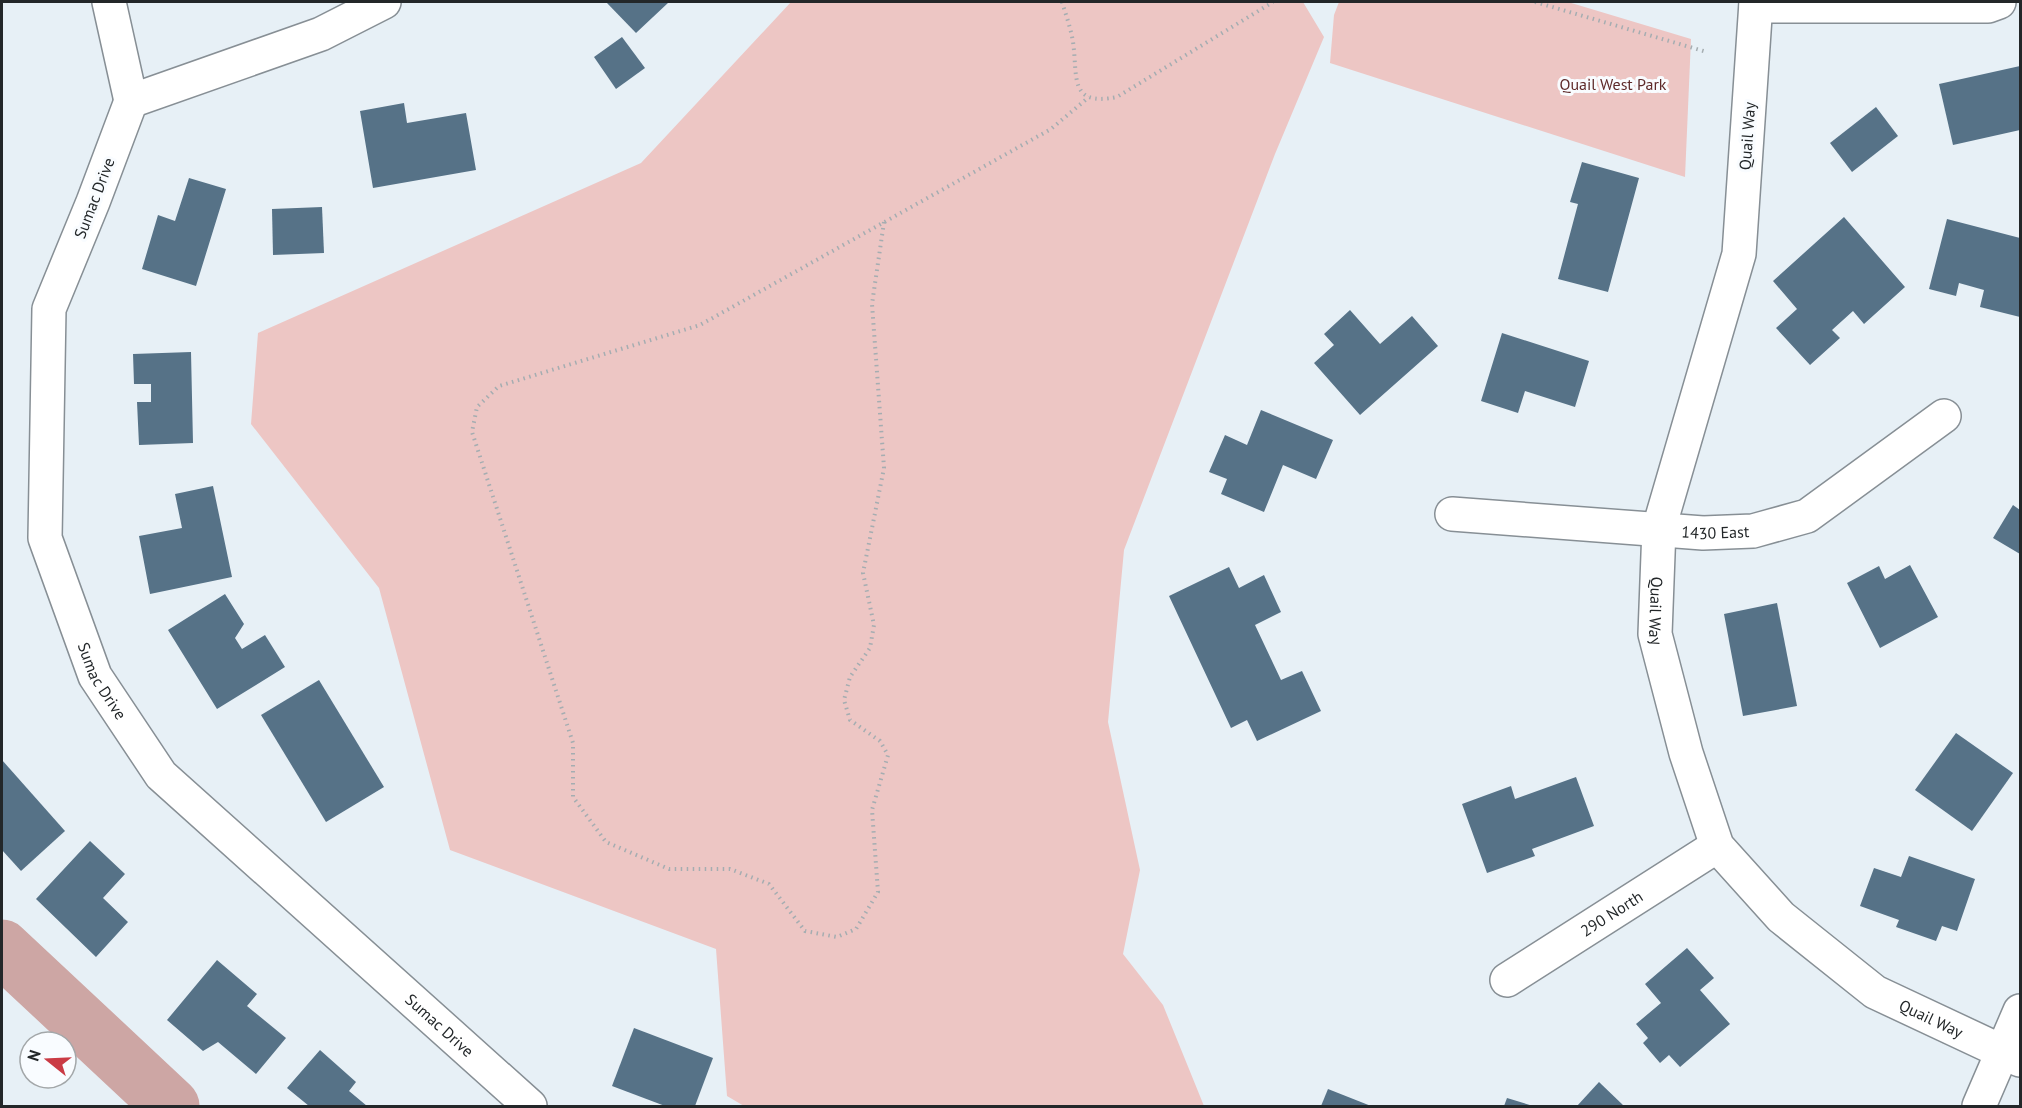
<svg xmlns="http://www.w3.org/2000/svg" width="2022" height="1108" viewBox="0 0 2022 1108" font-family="'PT Sans',sans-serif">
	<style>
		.green { fill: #edc6c4 }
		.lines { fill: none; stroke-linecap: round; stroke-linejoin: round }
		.river { stroke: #cda6a4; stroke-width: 57 }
		.building { fill: #567287 }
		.minor-casing { stroke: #878f95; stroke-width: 36 }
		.path { stroke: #a5adb1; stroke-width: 4; stroke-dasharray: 1.5 4.5; stroke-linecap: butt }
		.minor { stroke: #fff; stroke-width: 33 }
		.labels { text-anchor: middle; stroke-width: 6; stroke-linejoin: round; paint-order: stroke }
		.park-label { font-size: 16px; fill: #5e2a2a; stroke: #f9fcff }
		.street-label { font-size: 16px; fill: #232729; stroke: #f9fcff }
	</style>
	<rect width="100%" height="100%" fill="#e7f0f6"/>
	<g class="green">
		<path d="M791,2H1303L1324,37L1275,154L1124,550L1108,722L1140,870L1123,954L1163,1005L1204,1106H744L727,1096L716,949L450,850L379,588L251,424L258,333L641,163Z"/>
		<path d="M1339,2H1568L1691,39L1685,177L1330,63L1334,15Z"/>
	</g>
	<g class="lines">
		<path class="river" d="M2,948L171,1106"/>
	</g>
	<g class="building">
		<path d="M606,2H669L636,33Z"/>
		<path d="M622,37L645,68L616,89L594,57Z"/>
		<path d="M2020,66V130L1953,145L1939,84Z"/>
		<path d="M404,103L407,123L466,113L476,170L373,188L360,111Z"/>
		<path d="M1876,107L1898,136L1852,172L1830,143Z"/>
		<path d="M1582,162L1639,178L1608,292L1558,279L1578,204L1570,202Z"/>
		<path d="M189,178L226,189L196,286L142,269L158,215L175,221Z"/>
		<path d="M322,207L324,253L273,255L272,209Z"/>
		<path d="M1844,217L1905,287L1864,324L1853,311L1832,330L1840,338L1810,365L1776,328L1797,309L1773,281Z"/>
		<path d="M1947,219L2020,238V317L1980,307L1984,290L1959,283L1956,296L1929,289Z"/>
		<path d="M1350,310L1380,344L1412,316L1438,346L1360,415L1314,363L1334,345L1324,334Z"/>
		<path d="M1502,333L1589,361L1575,407L1525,391L1518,413L1481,401Z"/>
		<path d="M191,352L193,443L139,445L137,402H151V384H134L133,354Z"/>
		<path d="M1261,410L1333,440L1316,479L1283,465L1264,512L1221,494L1227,479L1209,472L1225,435L1247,445Z"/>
		<path d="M213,486L232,577L150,594L139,536L182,528L175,494Z"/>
		<path d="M2013,505L2020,510V554L1993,538Z"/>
		<path d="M1910,565L1938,617L1880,648L1847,583L1879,566L1885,579Z"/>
		<path d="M1229,567L1239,588L1264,575L1281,612L1255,625L1281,680L1302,671L1321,711L1257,741L1247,720L1231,728L1169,596Z"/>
		<path d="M225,594L244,624L235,638L242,649L265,635L285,667L217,709L168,630Z"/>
		<path d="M1777,603L1797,706L1743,716L1724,614Z"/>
		<path d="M319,680L384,787L326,822L261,715Z"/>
		<path d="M1956,733L2013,773L1972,831L1915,790Z"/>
		<path d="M2,760L65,831L21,871L2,850Z"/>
		<path d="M1576,777L1594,826L1532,849L1535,856L1487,873L1462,804L1511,786L1515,799Z"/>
		<path d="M90,841L125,874L103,898L128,922L96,957L36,899Z"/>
		<path d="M1909,856L1975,879L1957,931L1942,926L1936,941L1896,927L1899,920L1860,906L1874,868L1901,877Z"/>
		<path d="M1687,948L1714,978L1700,990L1730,1024L1680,1067L1669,1055L1660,1063L1643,1043L1648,1038L1636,1024L1661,1003L1645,984Z"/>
		<path d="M217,960L257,994L247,1006L286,1038L256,1074L218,1042L203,1051L167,1020Z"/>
		<path d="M634,1028L713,1058L695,1106H665L612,1086Z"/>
		<path d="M320,1050L356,1082L349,1091L367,1106H309L287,1088Z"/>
		<path d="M1599,1082L1624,1106H1577Z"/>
		<path d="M1328,1089L1371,1106H1321Z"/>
		<path d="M1507,1098L1533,1106H1504Z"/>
	</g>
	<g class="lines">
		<g class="minor-casing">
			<g id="minor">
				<path d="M109,2L131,101"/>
				<path id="s1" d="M384,2L321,34L131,101L93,202L49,309L45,538L95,676L161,775L530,1106"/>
				<path id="s2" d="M1756,2L1739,254L1659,528L1655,634L1686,753L1717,846L1781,917L1875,992L2020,1060"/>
				<path d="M1756,6H1988L1999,2"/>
				<path id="s3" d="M1452,514L1703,533L1753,531L1807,516L1944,416"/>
				<path id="s4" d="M1507,980L1717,846"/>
				<path d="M1979,1106L2020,1011"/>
			</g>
		</g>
		<g class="path">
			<path d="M1062,2C1066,15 1071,29 1073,42C1078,76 1068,107 1117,97L1273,2"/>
			<path d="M1535,2L1707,52"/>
			<path d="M884,222L872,304L884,468L863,573L874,625L870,648L850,677L844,700L850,720L880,741L888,755L872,810L878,892L856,929L837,937L805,931L769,884L730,869H669L606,842L573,797V743L472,432L477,407L499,386L700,325L1051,129L1089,97"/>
		</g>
		<use href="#minor" class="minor"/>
	</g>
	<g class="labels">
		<g class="park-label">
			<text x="1613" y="90">Quail West Park</text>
		</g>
		<g class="street-label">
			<text transform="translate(1747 136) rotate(-86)" y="6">Quail Way</text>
			<text transform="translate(94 198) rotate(-69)" y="6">Sumac Drive</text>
			<text dy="6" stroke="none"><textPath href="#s3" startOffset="264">1430 East</textPath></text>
			<text dy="6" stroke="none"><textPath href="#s2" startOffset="621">Quail Way</textPath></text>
			<text dy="6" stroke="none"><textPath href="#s1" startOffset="879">Sumac Drive</textPath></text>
			<text dy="6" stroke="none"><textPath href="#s4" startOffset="124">290 North</textPath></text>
			<text dy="6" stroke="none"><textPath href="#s2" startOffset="1143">Quail Way</textPath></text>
			<text dy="6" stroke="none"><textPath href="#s1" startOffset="1365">Sumac Drive</textPath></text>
		</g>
	</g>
	<rect width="2022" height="1108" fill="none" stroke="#232729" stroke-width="6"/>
	<g transform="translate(48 1060) rotate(288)"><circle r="28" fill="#f9fcff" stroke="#a3a7a9" stroke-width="1.5"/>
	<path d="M0-4.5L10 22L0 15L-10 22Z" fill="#ca3b45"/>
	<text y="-9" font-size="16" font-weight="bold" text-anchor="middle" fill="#232729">N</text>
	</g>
</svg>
